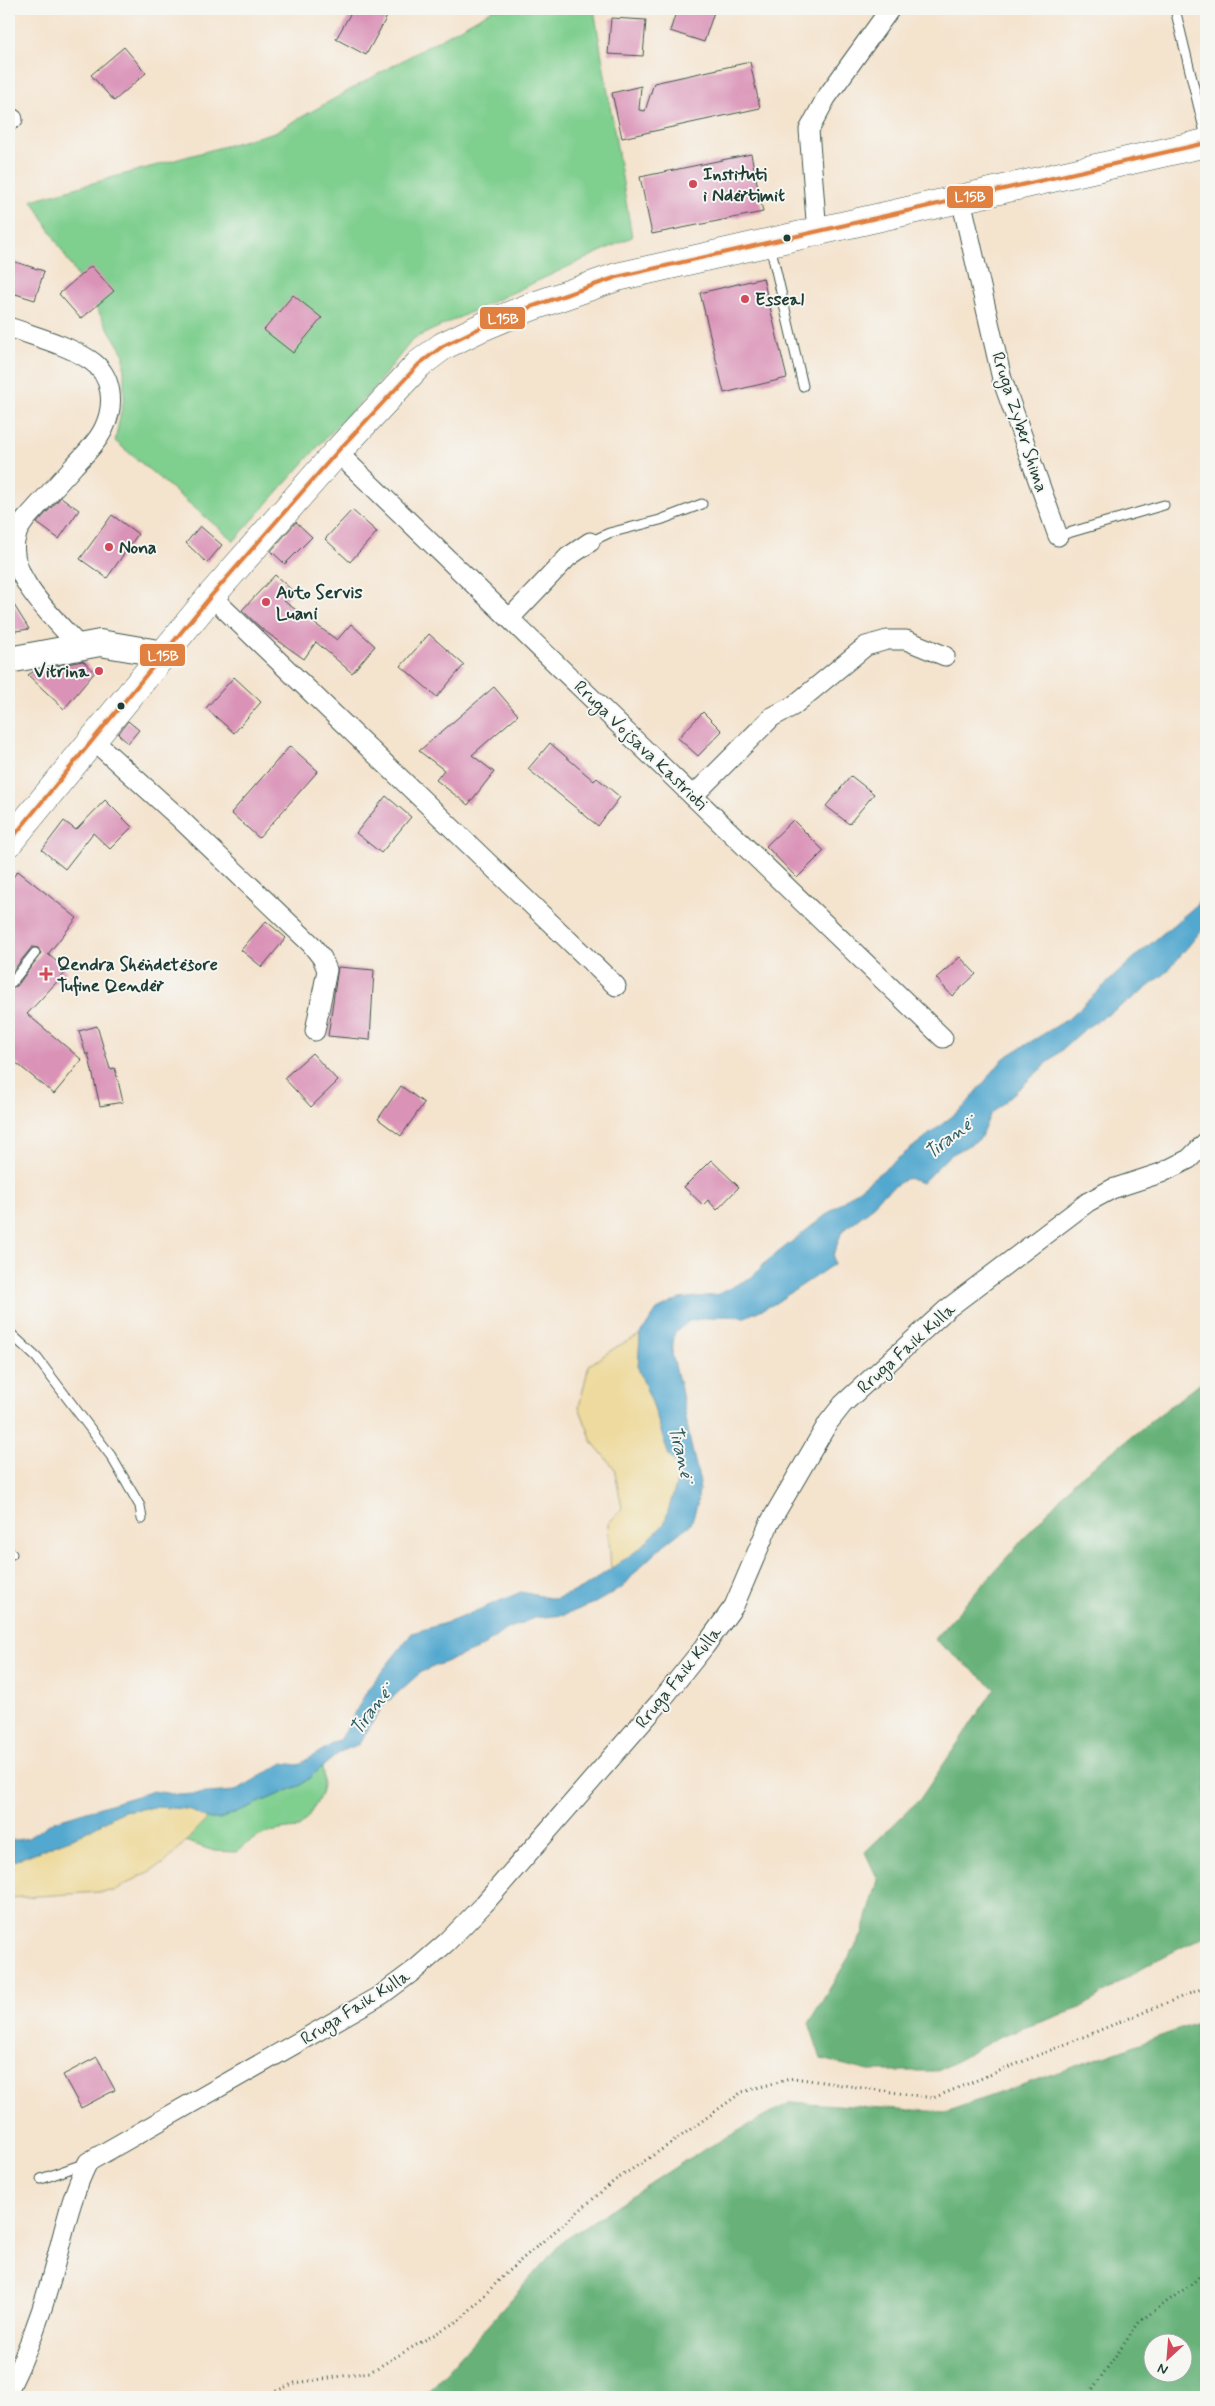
<svg xmlns="http://www.w3.org/2000/svg" width="1215" height="2406" viewBox="0 0 1215 2406" font-family="Mynerve,sans-serif">
	<style>
		.green { fill: #7fcf8f; stroke: #4f8662 }
		.forest { fill: #67b27a; stroke: #437857; fill-rule: evenodd }
		.sand { fill: #eeda9e; stroke: #868c69 }
		.water { fill: #53a8cf; stroke: #397282 }
		.building { fill: #da93b7 }
		.lines { fill: none; stroke-linecap: round; stroke-linejoin: round }
		.lane-casing { stroke: #3f564b; stroke-width: 11 }
		.street-casing { stroke: #3f564b; stroke-width: 21 }
		.secondary-casing { stroke: #3f564b; stroke-width: 28 }
		.primary-casing { stroke: #3f564b; stroke-width: 29 }
		.path { stroke: #3f564b; stroke-width: 3; stroke-dasharray: 1 4; stroke-linecap: butt }
		.lane { stroke: #fff; stroke-width: 9 }
		.street { stroke: #fff; stroke-width: 19 }
		.secondary { stroke: #fff; stroke-width: 26 }
		.primary { stroke: #fff; stroke-width: 28 }
		.bus-1-casing { stroke: #f6f6f2; stroke-width: 8 }
		.bus-1 { stroke: #e08041; stroke-width: 4 }
		.poi-dot { fill: #d1495b; stroke: #f6f6f2; stroke-width: 2 }
		.bus-dot { fill: #1f3d34; stroke: #f6f6f2; stroke-width: 2 }
		.labels { text-anchor: middle; stroke-width: 4; stroke-linejoin: round; paint-order: stroke }
		.poi-label { font-size: 18px; font-weight: bold; fill: #1f3d34; stroke: #f6f6f2; text-anchor: start }
		.street-label { font-size: 18px; fill: #1f3d34; stroke: #f6f6f2 }
		.water-label { font-size: 19px; font-style: italic; fill: #2f5d62; stroke: #f6f6f2 }
		.line-badge { stroke: #f6f6f2; stroke-width: 2 }
		.badge-label { font-size: 14px; text-anchor: middle; font-weight: bold; fill: #fff }
	</style>
	<rect width="100%" height="100%" fill="#f6f6f2"/>
	<filter id="ink" filterUnits="userSpaceOnUse"><feTurbulence type="fractalNoise" baseFrequency=".02" numOctaves="2"/><feDisplacementMap in="SourceGraphic" scale="10" xChannelSelector="R" yChannelSelector="G"/><feConvolveMatrix kernelMatrix="1 2 1 2 8 2 1 2 1" color-interpolation-filters="sRGB"/></filter>
	<filter id="wash" filterUnits="userSpaceOnUse"><feTurbulence type="fractalNoise" baseFrequency=".0096" numOctaves="4" result="noise"/><feDisplacementMap in="SourceGraphic" scale="20" xChannelSelector="R" yChannelSelector="G"/><feGaussianBlur stdDeviation="1.12" result="paint"/><feColorMatrix in="noise" values="0 0 0 0 0 0 0 0 0 0 0 0 0 0 0 0 0 1.4 0 .05"/><feComposite in="paint" operator="in"/></filter>
	<g filter="url(#wash)">
		<rect width="100%" height="100%" fill="#f4e3cd"/>
		<g class="green">
			<path d="M494,9H594L632,237L413,339L375,387L323,441L234,541L115,441L124,398V355L32,200L275,132Z"/>
			<path d="M322,1767C328,1792 314,1809 299,1828C271,1830 257,1834 236,1852L214,1851L185,1841L207,1819H220L301,1785Z"/>
		</g>
		<g class="forest">
			<path d="M1206,1378V1935L1145,1966L1081,2008L1003,2035L938,2071H869L821,2059L809,2023L862,1935L878,1880L865,1852L920,1799L995,1688L934,1639L1076,1480Z"/>
			<path d="M1206,2020V2397H424L563,2241L689,2158L791,2102L945,2112ZM1152,2344H1182V2374H1152Z"/>
		</g>
		<g class="sand">
			<path d="M640,1335L638,1368L653,1405L669,1456L682,1469L664,1524L639,1549L611,1570L608,1524L622,1508L614,1468L593,1443L579,1407L589,1365L618,1346Z"/>
			<path d="M156,1807L188,1809L207,1819L166,1862L114,1891L9,1898V1863L82,1834L123,1811Z"/>
		</g>
		<path class="water" d="M1206,892V925L1166,973L1132,999L1086,1028L990,1115L980,1139L949,1156L922,1183L907,1178L880,1196L870,1210L842,1231L833,1256L834,1264L774,1304L745,1317L722,1316L689,1321L674,1334L672,1354L681,1389L690,1441L700,1482L697,1505L691,1524L665,1544L639,1568L623,1587L595,1603L564,1615L534,1618L505,1630L482,1647L421,1672L382,1707L359,1744L340,1752L301,1785L220,1819H207L188,1809L156,1807L123,1811L82,1834L9,1863V1841L28,1838L54,1821L153,1791L180,1795L235,1791L283,1763L298,1765L341,1739L368,1689L412,1633L452,1621L521,1592L555,1599L583,1588L639,1549L664,1524L681,1469L669,1456L653,1405L638,1368L640,1335L657,1310L679,1299L716,1295L752,1277L767,1261L964,1107L1004,1058L1068,1019L1136,956L1192,909Z"/>
		<g id="blocks">
			<g class="building">
				<path d="M353,9H380L389,13L366,55L336,39Z"/>
				<path d="M677,9H715L704,42L670,31Z"/>
				<path d="M611,18L646,20L643,56L608,54Z"/>
				<path d="M124,47L146,73L114,101L91,75Z"/>
				<path d="M750,62L760,108L622,138L612,93L641,86L639,110L645,111L654,83Z"/>
				<path d="M751,154L763,212L652,234L640,177Z"/>
				<path d="M9,260L44,271L35,300L9,292Z"/>
				<path d="M91,266L114,291L81,319L59,294Z"/>
				<path d="M763,278L787,378L724,393L700,293Z"/>
				<path d="M293,295L322,318L293,353L264,330Z"/>
				<path d="M61,497L79,510L59,539L37,523Z"/>
				<path d="M352,510L377,532L350,562L325,539Z"/>
				<path d="M112,515L138,534L107,578L80,559Z"/>
				<path d="M296,522L312,537L285,564L271,551Z"/>
				<path d="M200,526L222,545L207,563L186,543Z"/>
				<path d="M275,575L293,591L284,601L337,640L351,624L375,646L352,673L316,642L304,659L262,629L242,610Z"/>
				<path d="M9,597L29,629L9,632Z"/>
				<path d="M429,634L464,665L437,697L401,666Z"/>
				<path d="M83,661L95,672L64,709L28,675L36,670Z"/>
				<path d="M234,677L261,702L234,733L206,708Z"/>
				<path d="M494,687L518,715L472,755L494,772L468,805L436,780L444,770L419,751Z"/>
				<path d="M703,712L722,731L698,756L678,738Z"/>
				<path d="M128,721L139,730L128,743L118,734Z"/>
				<path d="M550,743L594,781L597,778L620,797L598,826L528,769Z"/>
				<path d="M290,746L318,771L259,838L231,813Z"/>
				<path d="M851,776L874,794L849,824L826,806Z"/>
				<path d="M386,796L411,817L381,853L356,833Z"/>
				<path d="M105,800L132,827L110,849L93,833L65,869L42,850L64,821L76,830Z"/>
				<path d="M793,820L824,851L797,878L766,846Z"/>
				<path d="M18,871L77,918L48,954L67,971L27,1014L82,1060L54,1094L9,1057V987L17,986L41,953L38,948L32,947L11,973H9V882Z"/>
				<path d="M266,921L286,938L262,967L241,950Z"/>
				<path d="M960,957L976,974L952,996L936,978Z"/>
				<path d="M338,967L374,970L370,1040L328,1036Z"/>
				<path d="M97,1026L110,1069L115,1068L123,1102L100,1106L88,1053L86,1055L79,1031Z"/>
				<path d="M312,1053L338,1081L311,1107L284,1078Z"/>
				<path d="M401,1086L424,1103L401,1136L378,1119Z"/>
				<path d="M711,1160L739,1187L717,1210L708,1200L703,1205L684,1187Z"/>
				<path d="M97,2057L115,2090L81,2108L63,2075Z"/>
			</g>
		</g>
	</g>
	<g filter="url(#ink)">
		<use href="#blocks" fill-opacity="0" stroke="#3f564b" stroke-width="1"/>
		<g class="lines">
			<g class="lane-casing">
				<g id="lane">
					<path d="M1175,9L1206,137"/>
					<path d="M770,245L803,386"/>
					<path d="M1058,536L1164,505"/>
					<path d="M590,542L609,533L660,520L702,504"/>
					<path d="M9,979L12,982L35,953"/>
					<path d="M9,1332L37,1358L111,1456L140,1506L142,1519"/>
					<path d="M9,1552L12,1554"/>
					<path d="M41,2179L86,2163"/>
				</g>
			</g>
			<g class="street-casing">
				<g id="street">
					<path d="M9,117L13,119"/>
					<path d="M961,199L1002,379L1058,536"/>
					<path d="M817,233L809,130L826,98L890,9"/>
					<path d="M9,327C36,337 65,344 90,360C113,375 115,405 104,428C97,443 84,455 73,467C57,485 41,502 25,520C22,525 18,529 17,534C2,572 56,620 78,645"/>
					<path d="M337,452L943,1038"/>
					<path d="M211,596L616,986"/>
					<path d="M510,618L568,557L590,542"/>
					<path d="M94,741L177,816L311,944L322,958L327,970L315,1031"/>
					<path d="M693,796L772,717L793,706L866,646L887,640H906L945,656"/>
					<path d="M9,2389C29,2349 44,2307 55,2264C65,2227 71,2196 88,2162L381,1995L416,1969L447,1942L484,1904L660,1702L705,1646L734,1606L769,1524L828,1423L843,1404L947,1309L1088,1202L1112,1189L1161,1173L1189,1159L1206,1142"/>
				</g>
			</g>
			<g class="secondary-casing">
				<path id="secondary" d="M9,660L100,643L164,654"/>
			</g>
			<g class="primary-casing">
				<path id="primary" d="M9,842L211,596L337,452L419,364L443,346L482,327L528,308L617,277L1206,143"/>
			</g>
			<g class="path">
				<path d="M262,2397L295,2383L370,2372L461,2319L507,2272L614,2181L673,2142L742,2092L794,2078L933,2098L1206,1987"/>
				<path d="M1087,2397L1140,2321L1193,2283L1206,2269"/>
			</g>
			<use href="#lane" class="lane"/>
			<use href="#street" class="street"/>
			<use href="#secondary" class="secondary"/>
			<use href="#primary" class="primary"/>
			<g class="bus-1-casing">
				<path id="bus-1" d="M9,842L211,596L337,452L419,364L443,346L482,327L528,308L617,277L1206,143"/>
			</g>
			<use href="#bus-1" class="bus-1"/>
		</g>
	</g>
	<g class="poi-dot">
		<circle cx="693" cy="184" r="5"/>
		<circle cx="745" cy="299" r="5"/>
		<circle cx="109" cy="547" r="5"/>
		<circle cx="266" cy="602" r="5"/>
		<circle cx="99" cy="671" r="5"/>
		<path d="M43.5 966.5h5v5h5v5h-5v5h-5v-5h-5v-5h5z"/>
	</g>
	<g class="bus-dot">
		<circle cx="787" cy="238" r="4.5"/>
		<circle cx="121" cy="706" r="4.5"/>
	</g>
	<g class="labels">
		<g class="poi-label">
			<text x="703" y="180">Instituti<tspan x="703" dy="21">i Ndërtimit</tspan></text>
			<text x="755" y="305">Esseal</text>
			<text x="119" y="553">Nona</text>
			<text x="276" y="598">Auto Servis<tspan x="276" dy="21">Luani</tspan></text>
			<text x="89" y="677" text-anchor="end">Vitrina</text>
			<text x="57" y="970">Qendra Shëndetësore<tspan x="57" dy="21">Tufine Qendër</tspan></text>
		</g>
		<g class="street-label">
			<text transform="translate(1020 422) rotate(72)" y="6">Rruga Zyber Shima</text>
			<text transform="translate(641 745) rotate(44)" y="6">Rruga Vojsava Kastrioti</text>
			<text transform="translate(906 1348) rotate(-42)" y="6">Rruga Faik Kulla</text>
			<text transform="translate(678 1677) rotate(-51)" y="6">Rruga Faik Kulla</text>
			<text transform="translate(355 2007) rotate(-32)" y="6">Rruga Faik Kulla</text>
		</g>
		<g class="water-label">
			<text transform="translate(947 1138) rotate(-38)" y="7">Tiranë</text>
			<text transform="translate(682 1451) rotate(76)" y="7">Tiranë</text>
			<text transform="translate(369 1711) rotate(-53)" y="7">Tiranë</text>
		</g>
	</g>
	<g class="line-badge">
		<rect x="946" y="185" width="48" height="24" rx="5" fill="#e08041"/>
		<rect x="479" y="306" width="47" height="24" rx="5" fill="#e08041"/>
		<rect x="139" y="643" width="47" height="24" rx="5" fill="#e08041"/>
	</g>
	<g class="badge-label">
		<text x="970" y="201">L15B</text>
		<text x="503" y="323">L15B</text>
		<text x="163" y="660">L15B</text>
	</g>
	<rect width="1215" height="2406" fill="none" stroke="#f6f6f2" stroke-width="30"/>
	<g transform="translate(1168 2358) rotate(206)"><circle r="24" fill="#f6f6f2" stroke="#a0aca6"/>
	<path d="M0-4L9 19L0 12L-9 19Z" fill="#d1495b"/>
	<text y="-8" font-size="14" font-weight="bold" text-anchor="middle" fill="#1f3d34">N</text>
	</g>
</svg>
